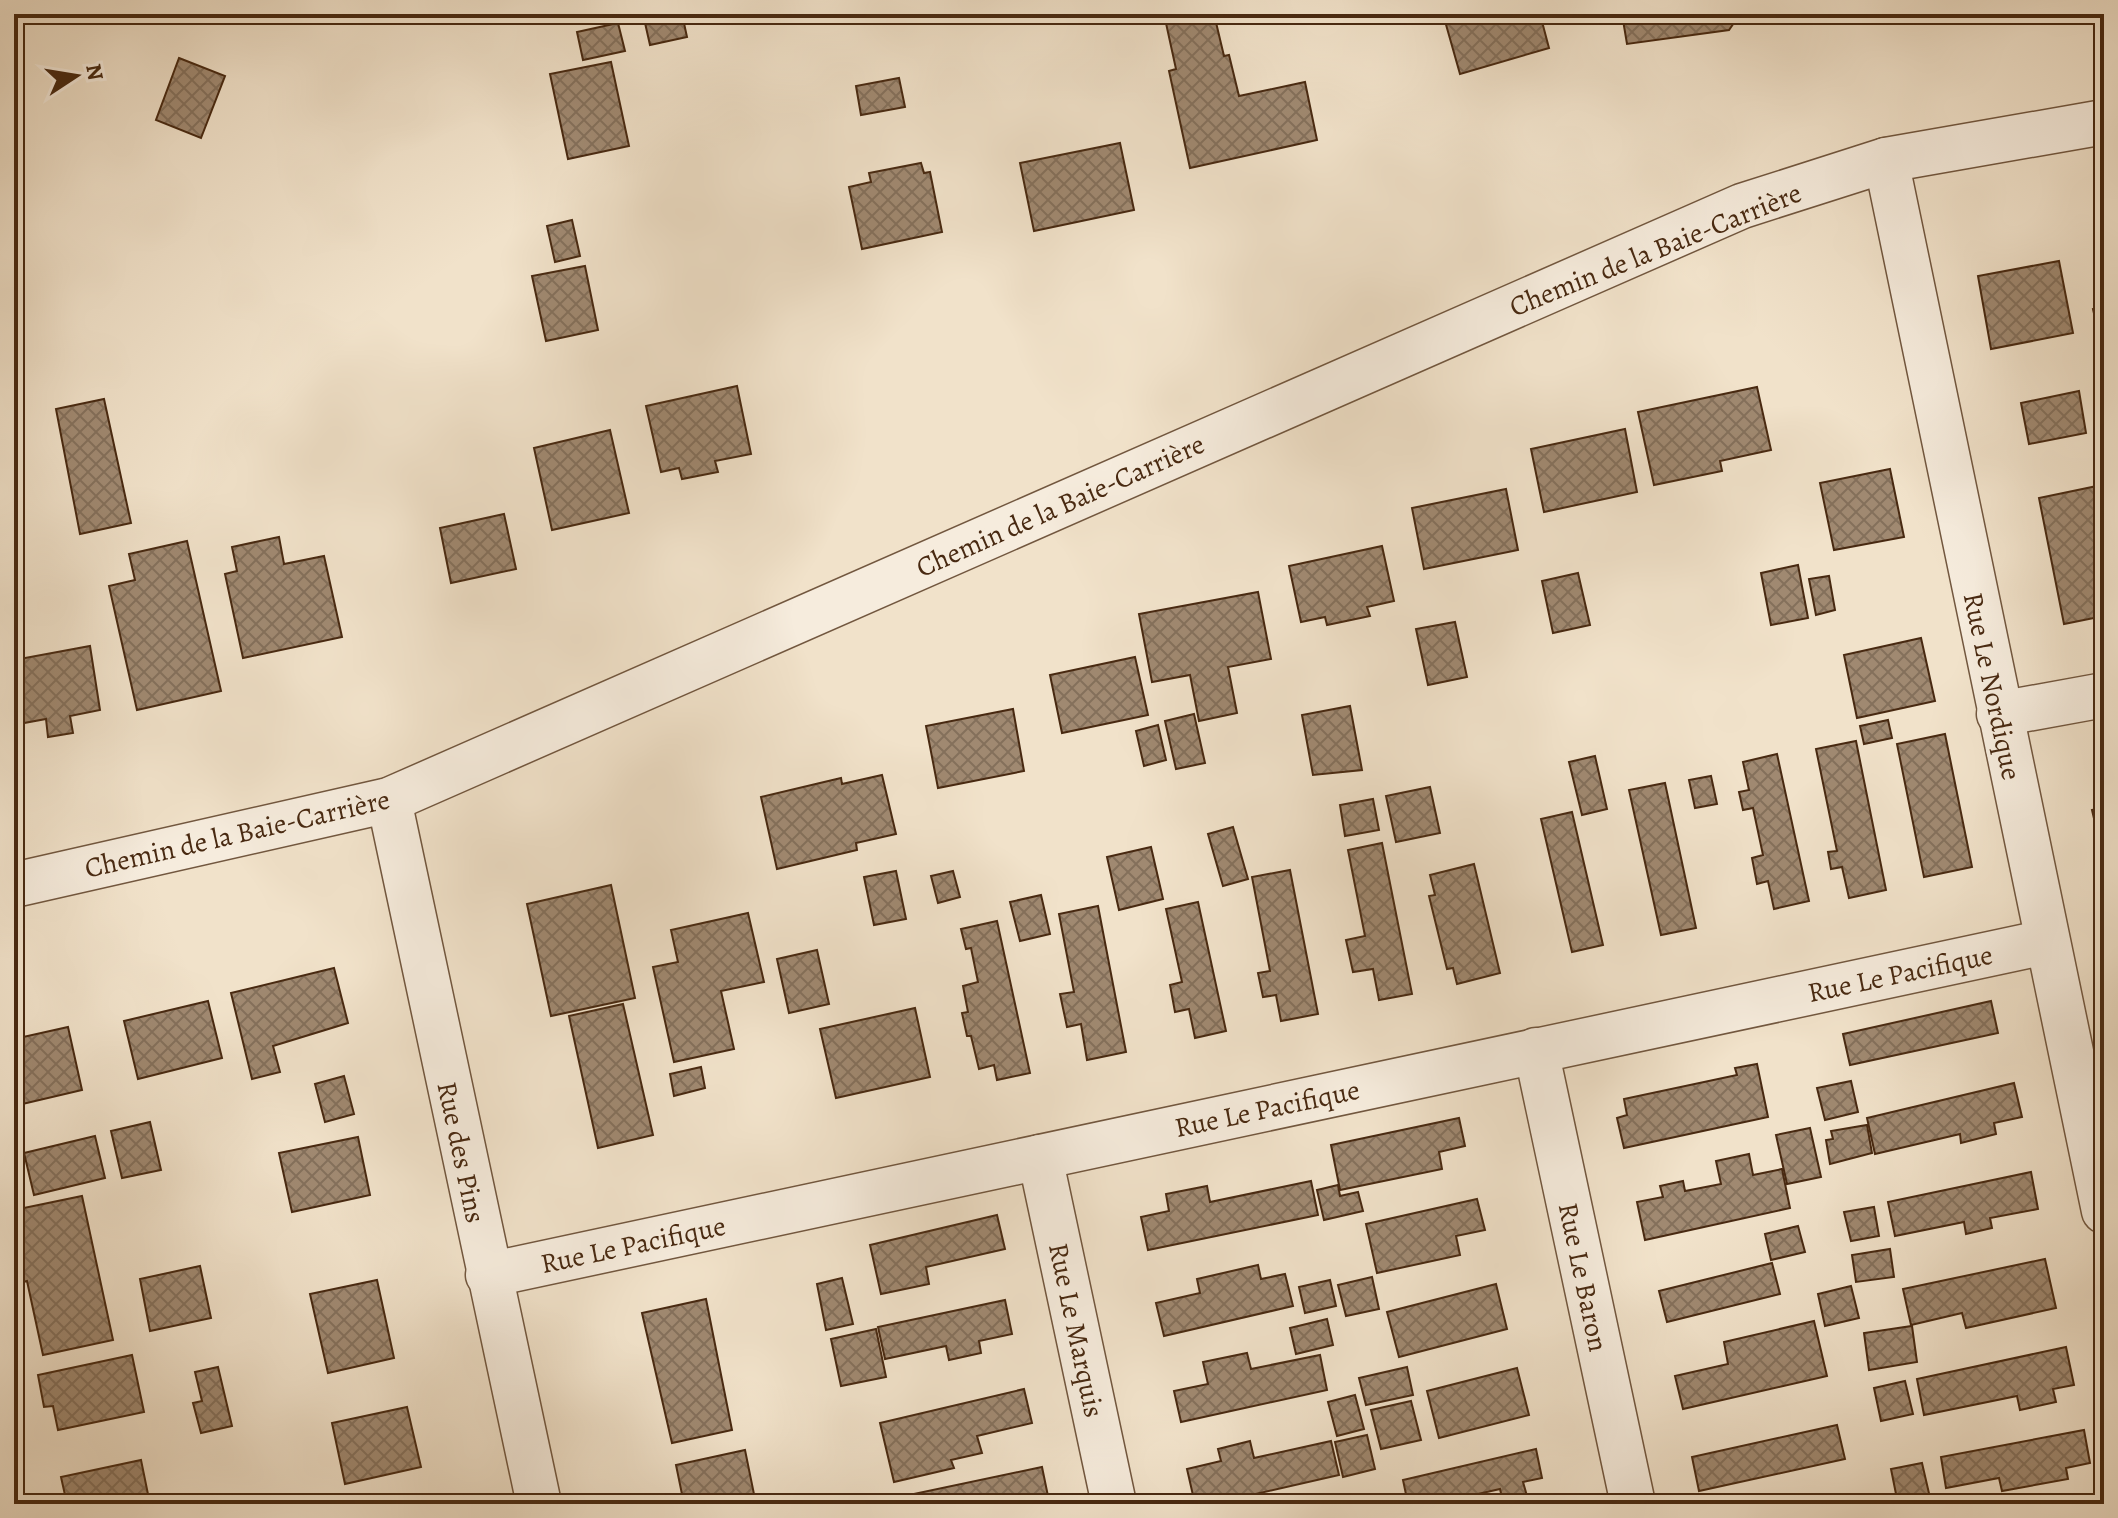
<svg xmlns="http://www.w3.org/2000/svg" width="2118" height="1518" viewBox="0 0 2118 1518" font-family="Alegreya,serif">
	<style>
		.building { fill: url(#building-cross-hatch); stroke: #482911; stroke-width: 2 }
		.lines { fill: none; stroke-linecap: round; stroke-linejoin: round }
		.minor-casing { stroke: #72573f; stroke-width: 47 }
		.minor { stroke: #f6ecdd; stroke-width: 44 }
		.labels { text-anchor: middle; stroke-width: 7; stroke-linejoin: round; paint-order: stroke }
		.street-label { font-size: 28px; fill: #482911; stroke: #f6ecdd }
	</style>
	<defs>
		<pattern id="building-cross-hatch" width="8" height="8" patternUnits="userSpaceOnUse" patternTransform="scale(2)"><rect width="8" height="8" fill="#a08971"/><path d="M0 0l8 8M0 8l8-8" fill="none" stroke="#84705b"/></pattern>
	</defs>
	<rect width="100%" height="100%" fill="#f1e2ca"/>
	<filter id="stains"><feTurbulence type="fractalNoise" baseFrequency=".0025" numOctaves="4"/><feColorMatrix values="0 0 0 0 .2 0 0 0 0 .09 0 0 0 0 .02 0 0 0 .5 -.17"/></filter>
	<radialGradient id="worn" r=".72"><stop offset=".6" stop-color="#630" stop-opacity="0"/><stop offset="1" stop-color="#630" stop-opacity=".3"/></radialGradient>
	<g class="building">
		<path d="M643,14H682L687,37L650,45Z"/>
		<path d="M1164,14H1214L1224,56L1229,55L1239,96L1305,82L1317,140L1190,168L1169,71L1176,69Z"/>
		<path d="M1443,14H1540L1549,48L1460,74Z"/>
		<path d="M1622,14H1738V17L1729,30L1627,44Z"/>
		<path d="M618,23L625,51L583,60L577,32Z"/>
		<path d="M179,58L225,76L201,138L156,120Z"/>
		<path d="M611,62L629,146L568,159L550,74Z"/>
		<path d="M899,78L905,107L861,115L856,86Z"/>
		<path d="M1120,143L1134,210L1034,231L1020,163Z"/>
		<path d="M921,163L924,173L930,172L942,232L862,249L849,187L871,182L869,173Z"/>
		<path d="M572,220L580,256L555,262L547,226Z"/>
		<path d="M2059,261L2073,333L1991,349L1978,276Z"/>
		<path d="M585,266L598,330L546,341L532,276Z"/>
		<path d="M2104,307V358L2093,309Z"/>
		<path d="M737,386L751,454L715,461L718,472L682,479L679,468L661,472L646,406Z"/>
		<path d="M1757,387L1771,450L1720,461L1722,471L1654,485L1638,412Z"/>
		<path d="M2079,391L2086,433L2029,444L2021,403Z"/>
		<path d="M104,399L131,523L80,534L56,409Z"/>
		<path d="M1625,429L1637,492L1544,512L1531,449Z"/>
		<path d="M610,430L629,513L552,530L534,448Z"/>
		<path d="M1890,469L1904,537L1834,550L1820,483Z"/>
		<path d="M2097,486L2104,521V616L2064,624L2039,498Z"/>
		<path d="M1506,489L1518,550L1424,569L1412,508Z"/>
		<path d="M504,514L516,569L451,583L440,528Z"/>
		<path d="M279,537L284,564L324,556L342,637L243,658L225,574L237,571L232,547Z"/>
		<path d="M187,541L221,691L137,710L109,586L135,580L129,554Z"/>
		<path d="M1382,546L1394,601L1367,607L1370,616L1327,625L1325,617L1301,622L1289,566Z"/>
		<path d="M1798,565L1808,618L1771,625L1761,573Z"/>
		<path d="M1578,573L1590,625L1553,633L1542,581Z"/>
		<path d="M1829,576L1835,610L1816,615L1809,579Z"/>
		<path d="M1258,592L1271,659L1228,667L1237,713L1199,721L1190,675L1152,682L1139,614Z"/>
		<path d="M1455,622L1467,677L1428,685L1416,629Z"/>
		<path d="M1921,638L1935,701L1857,718L1844,655Z"/>
		<path d="M90,646L100,710L70,716L73,733L48,737L46,719L24,723L14,660Z"/>
		<path d="M1135,657L1148,715L1062,733L1050,675Z"/>
		<path d="M1350,706L1362,770L1313,775L1302,715Z"/>
		<path d="M1013,709L1024,771L938,788L926,726Z"/>
		<path d="M1194,714L1205,763L1176,769L1165,721Z"/>
		<path d="M1888,720L1892,738L1864,744L1860,726Z"/>
		<path d="M1158,725L1166,760L1144,766L1136,731Z"/>
		<path d="M1945,734L1972,867L1924,877L1897,744Z"/>
		<path d="M1856,741L1886,890L1849,898L1842,867L1831,869L1828,852L1837,851L1816,749Z"/>
		<path d="M1777,754L1809,901L1774,909L1768,881L1757,884L1752,858L1763,855L1753,808L1743,810L1739,792L1749,790L1743,762Z"/>
		<path d="M1595,756L1607,809L1582,815L1569,762Z"/>
		<path d="M882,775L896,834L856,843L857,850L777,869L761,797L841,778L842,784Z"/>
		<path d="M1711,776L1717,804L1695,808L1689,780Z"/>
		<path d="M1665,783L1696,928L1661,935L1629,790Z"/>
		<path d="M1430,787L1440,833L1396,842L1386,796Z"/>
		<path d="M2104,790V843L2100,844L2092,810L2101,808L2097,792Z"/>
		<path d="M1373,799L1379,830L1345,836L1340,805Z"/>
		<path d="M1572,812L1603,945L1572,952L1541,819Z"/>
		<path d="M1233,827L1248,879L1223,886L1208,834Z"/>
		<path d="M1382,843L1412,994L1379,1000L1373,969L1353,972L1346,940L1365,936L1348,850Z"/>
		<path d="M1151,847L1163,899L1119,910L1107,857Z"/>
		<path d="M1474,864L1500,973L1457,984L1453,968L1447,969L1429,896L1435,895L1430,875Z"/>
		<path d="M1290,870L1318,1014L1281,1021L1276,995L1263,997L1258,973L1270,971L1252,877Z"/>
		<path d="M896,871L906,919L874,925L864,877Z"/>
		<path d="M953,871L960,897L938,903L931,876Z"/>
		<path d="M611,885L635,998L551,1016L527,904Z"/>
		<path d="M1041,895L1050,934L1020,941L1010,902Z"/>
		<path d="M1198,902L1226,1031L1195,1038L1189,1009L1175,1012L1170,985L1182,982L1166,909Z"/>
		<path d="M1098,906L1126,1052L1087,1060L1081,1024L1067,1027L1060,994L1074,992L1059,914Z"/>
		<path d="M748,913L764,982L721,991L734,1049L674,1062L653,967L678,962L671,930Z"/>
		<path d="M997,921L1030,1073L997,1080L994,1065L979,1069L971,1036H967L962,1013L968,1012L963,986L978,982L971,948L966,949L961,929Z"/>
		<path d="M817,950L829,1004L789,1013L777,959Z"/>
		<path d="M334,968L348,1023L273,1046L280,1072L252,1079L231,993Z"/>
		<path d="M208,1001L222,1058L138,1079L124,1021Z"/>
		<path d="M1991,1001L1998,1033L1850,1065L1843,1034Z"/>
		<path d="M623,1004L653,1135L598,1148L569,1016Z"/>
		<path d="M915,1008L930,1077L836,1098L820,1029Z"/>
		<path d="M68,1027L82,1090L14,1106V1039Z"/>
		<path d="M1757,1064L1768,1117L1624,1148L1617,1118L1627,1115L1624,1099L1737,1075L1735,1068Z"/>
		<path d="M701,1067L705,1088L674,1096L670,1074Z"/>
		<path d="M344,1076L354,1114L325,1122L315,1084Z"/>
		<path d="M1851,1081L1858,1112L1825,1120L1817,1088Z"/>
		<path d="M2014,1083L2022,1117L1994,1123L1996,1134L1961,1143L1960,1134L1875,1154L1867,1118Z"/>
		<path d="M1459,1118L1465,1146L1439,1152L1442,1169L1340,1190L1331,1145Z"/>
		<path d="M150,1122L161,1170L122,1178L111,1131Z"/>
		<path d="M1867,1125L1872,1153L1830,1164L1826,1140L1833,1139L1831,1131Z"/>
		<path d="M1810,1128L1821,1177L1787,1184L1776,1135Z"/>
		<path d="M95,1136L105,1178L34,1195L24,1153Z"/>
		<path d="M358,1137L370,1195L292,1212L279,1153Z"/>
		<path d="M1749,1154L1753,1175L1782,1169L1790,1208L1645,1240L1637,1202L1663,1197L1660,1186L1683,1181L1685,1191L1721,1184L1716,1161Z"/>
		<path d="M2031,1172L2038,1209L1990,1218L1992,1228L1966,1234L1964,1222L1895,1236L1888,1202Z"/>
		<path d="M1311,1181L1318,1215L1148,1250L1141,1217L1169,1211L1166,1194L1207,1186L1210,1202Z"/>
		<path d="M1338,1185L1340,1196L1358,1192L1363,1211L1324,1220L1317,1190Z"/>
		<path d="M82,1196L113,1340L43,1355L27,1281L15,1284L14,1280V1240L18,1239L14,1210Z"/>
		<path d="M1477,1199L1485,1230L1456,1236L1460,1255L1377,1273L1366,1224Z"/>
		<path d="M1874,1207L1879,1236L1851,1241L1844,1212Z"/>
		<path d="M997,1215L1005,1249L926,1267L929,1284L881,1294L870,1245Z"/>
		<path d="M1798,1226L1805,1252L1771,1260L1765,1234Z"/>
		<path d="M1890,1249L1894,1277L1856,1282L1852,1255Z"/>
		<path d="M2045,1259L2056,1308L1966,1328L1962,1313L1911,1325L1903,1289Z"/>
		<path d="M1772,1263L1780,1294L1667,1322L1659,1291Z"/>
		<path d="M1258,1265L1261,1279L1285,1274L1293,1306L1164,1336L1156,1303L1200,1293L1197,1279Z"/>
		<path d="M200,1266L211,1318L150,1331L140,1279Z"/>
		<path d="M1372,1277L1379,1309L1346,1316L1338,1285Z"/>
		<path d="M842,1278L853,1324L826,1330L817,1284Z"/>
		<path d="M377,1280L394,1358L328,1373L310,1294Z"/>
		<path d="M1330,1280L1336,1306L1305,1313L1299,1287Z"/>
		<path d="M1496,1284L1507,1329L1399,1357L1387,1312Z"/>
		<path d="M1851,1286L1859,1318L1825,1326L1818,1294Z"/>
		<path d="M706,1299L732,1430L672,1443L642,1313Z"/>
		<path d="M1005,1300L1012,1334L979,1341L981,1353L949,1360L946,1346L885,1359L878,1327Z"/>
		<path d="M1327,1319L1333,1345L1296,1354L1290,1328Z"/>
		<path d="M1814,1321L1827,1376L1683,1409L1675,1376L1728,1364L1724,1342Z"/>
		<path d="M1912,1326L1917,1362L1869,1370L1864,1333Z"/>
		<path d="M876,1329L886,1377L841,1386L831,1339Z"/>
		<path d="M2066,1347L2074,1385L2053,1389L2056,1402L2020,1410L2017,1396L1924,1415L1917,1379Z"/>
		<path d="M1247,1353L1251,1369L1320,1355L1327,1390L1181,1422L1174,1391L1208,1384L1203,1362Z"/>
		<path d="M132,1355L144,1412L58,1430L53,1406L44,1407L38,1375Z"/>
		<path d="M218,1367L232,1426L201,1433L193,1403L202,1401L195,1372Z"/>
		<path d="M1407,1367L1413,1395L1366,1405L1359,1378Z"/>
		<path d="M1517,1368L1529,1415L1439,1438L1427,1391Z"/>
		<path d="M1905,1381L1913,1414L1881,1421L1874,1388Z"/>
		<path d="M1024,1389L1032,1423L977,1436L982,1453L951,1460L954,1468L894,1482L880,1423Z"/>
		<path d="M1355,1395L1364,1429L1337,1436L1328,1402Z"/>
		<path d="M1411,1401L1421,1440L1381,1449L1371,1410Z"/>
		<path d="M407,1407L421,1467L345,1484L332,1423Z"/>
		<path d="M1837,1425L1845,1459L1699,1491L1692,1457Z"/>
		<path d="M2084,1430L2090,1463L2066,1468L2068,1479L2002,1491L1999,1478L1946,1488L1941,1457Z"/>
		<path d="M1367,1435L1375,1469L1343,1477L1335,1442Z"/>
		<path d="M1250,1441L1254,1458L1331,1441L1339,1475L1212,1504H1195L1187,1469L1221,1461L1218,1449Z"/>
		<path d="M1536,1449L1542,1478L1523,1482L1527,1496L1503,1502L1500,1489L1434,1504H1408L1403,1480Z"/>
		<path d="M745,1450L756,1504H684L676,1465Z"/>
		<path d="M141,1460L150,1504H67L61,1477Z"/>
		<path d="M1922,1463L1931,1502L1898,1504L1891,1469Z"/>
		<path d="M1042,1467L1049,1501L1033,1504H911L909,1495Z"/>
		<path d="M248,1495L250,1504H201Z"/>
	</g>
	<g class="lines">
		<g class="minor-casing">
			<g id="minor">
				<path d="M1886,160L2104,1211"/>
				<path d="M1999,714L2104,695"/>
				<path d="M389,800L539,1504"/>
				<path d="M14,885L389,800L1742,206L1886,160L2104,122"/>
				<path d="M1536,1050L1633,1504"/>
				<path d="M1040,1157L1114,1504"/>
				<path d="M488,1275L2046,942"/>
			</g>
		</g>
		<use href="#minor" class="minor"/>
	</g>
	<g class="labels">
		<g class="street-label">
			<text transform="translate(1655 249) rotate(-22)" y="10">Chemin de la Baie-Carrière</text>
			<text transform="translate(1060 505) rotate(-24)" y="10">Chemin de la Baie-Carrière</text>
			<text transform="translate(1993 686) rotate(78)" y="10">Rue Le Nordique</text>
			<text transform="translate(237 833) rotate(-13)" y="10">Chemin de la Baie-Carrière</text>
			<text transform="translate(1900 973) rotate(-12)" y="10">Rue Le Pacifique</text>
			<text transform="translate(1267 1108) rotate(-12)" y="10">Rue Le Pacifique</text>
			<text transform="translate(462 1152) rotate(78)" y="10">Rue des Pins</text>
			<text transform="translate(633 1244) rotate(-12)" y="10">Rue Le Pacifique</text>
			<text transform="translate(1584 1277) rotate(78)" y="10">Rue Le Baron</text>
			<text transform="translate(1077 1330) rotate(78)" y="10">Rue Le Marquis</text>
		</g>
	</g>
	<rect width="2118" height="1518" fill="none" stroke="#f1e2ca" stroke-width="48"/>
	<rect x="16" y="16" width="2086" height="1486" fill="none" stroke="#482911" stroke-width="4"/>
	<rect x="24" y="24" width="2070" height="1470" fill="none" stroke="#482911" stroke-width="2"/>
	<g transform="translate(76 76) rotate(78)" stroke="#f6ecdd" stroke-width="6" paint-order="stroke">
	<path d="M0-6L14 30L0 20L-14 30Z" fill="#482911"/>
	<text y="-12" font-size="22" font-weight="bold" text-anchor="middle" fill="#482911">N</text>
	</g>
	<rect width="100%" height="100%" filter="url(#stains)"/>
	<rect width="100%" height="100%" fill="url(#worn)"/>
</svg>
